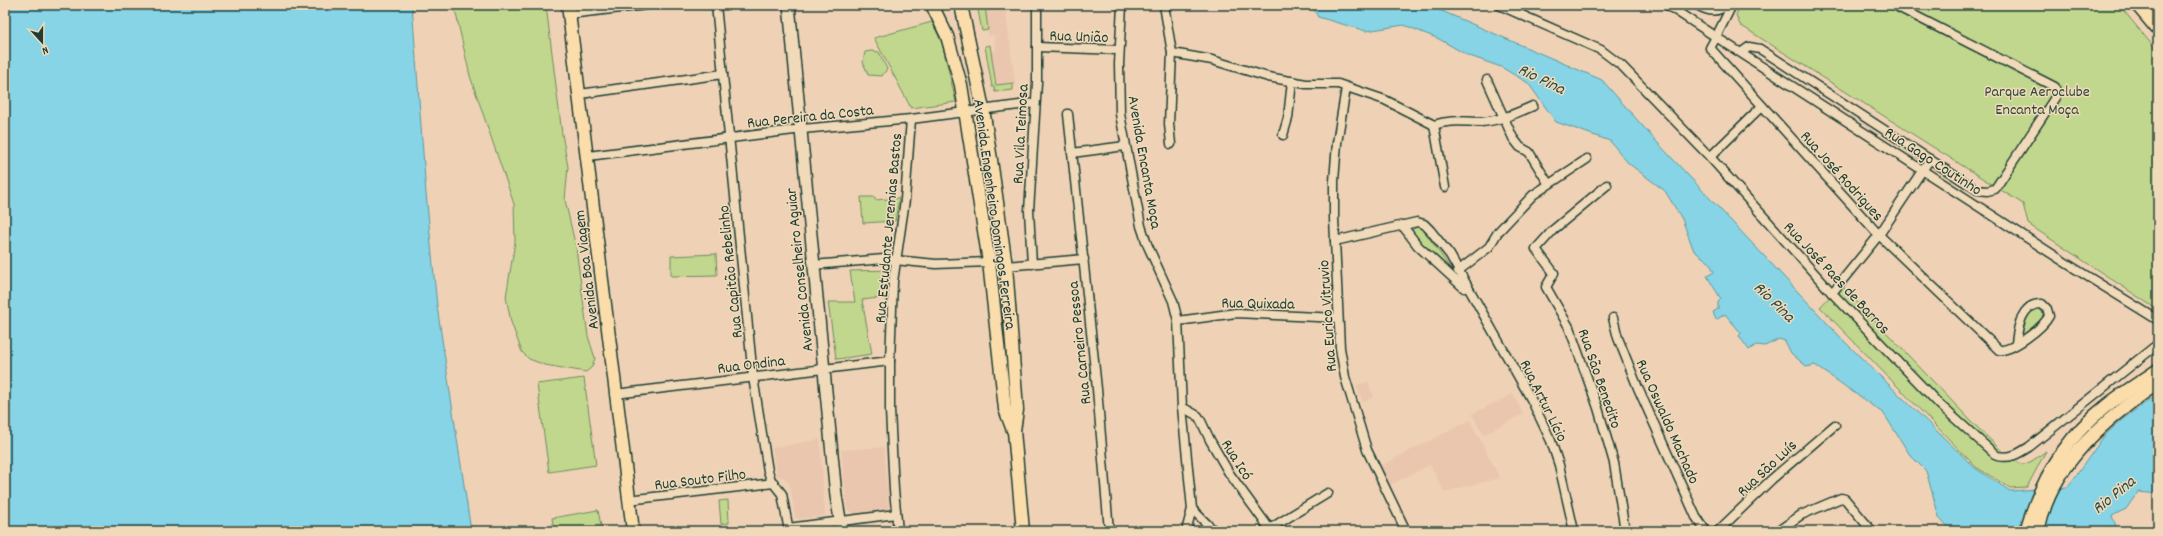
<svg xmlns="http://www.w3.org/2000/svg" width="2163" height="536" viewBox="0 0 2163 536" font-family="Dekko,sans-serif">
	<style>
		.built { fill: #eac6ae }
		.green { fill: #c0d78d; stroke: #708a60 }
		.water { fill: #86d4e5; stroke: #5d989e }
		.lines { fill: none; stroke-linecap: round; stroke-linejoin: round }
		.minor-casing { stroke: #1f3d34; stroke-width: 11 }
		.secondary-casing { stroke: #1f3d34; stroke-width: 14 }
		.primary-casing { stroke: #1f3d34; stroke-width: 15 }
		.minor { stroke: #f0dab9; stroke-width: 8 }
		.secondary { stroke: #f0dab9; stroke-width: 11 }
		.primary { stroke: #faddab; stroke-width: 12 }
		.labels { text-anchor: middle; stroke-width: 3; stroke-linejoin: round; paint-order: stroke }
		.street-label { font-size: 16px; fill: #1f3d34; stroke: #f0dab9 }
		.park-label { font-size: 16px; fill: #2f4c3d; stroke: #f0dab9 }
		.water-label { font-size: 17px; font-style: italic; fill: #294c46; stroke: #f0dab9 }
	</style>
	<rect width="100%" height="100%" fill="#efd2b5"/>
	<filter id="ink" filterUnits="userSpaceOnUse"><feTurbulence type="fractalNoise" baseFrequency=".025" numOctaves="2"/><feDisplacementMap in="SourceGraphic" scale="8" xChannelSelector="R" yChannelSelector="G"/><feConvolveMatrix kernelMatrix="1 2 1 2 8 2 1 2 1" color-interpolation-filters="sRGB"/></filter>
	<g filter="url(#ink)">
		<g class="built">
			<path d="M985,5H1005L1015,82L996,85L990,52L996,51L994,35L988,36Z"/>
			<path d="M1368,382L1374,397L1363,402L1356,385Z"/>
			<path d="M1513,394L1523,414L1483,435L1472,414Z"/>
			<path d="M1470,420L1500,478L1444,492L1430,465L1390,485L1380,466Z"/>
			<path d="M820,439L825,516L798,519L795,517L790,485L783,477L777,476L772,448Z"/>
			<path d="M884,447L889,510L855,515L847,509L841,450Z"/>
		</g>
		<g class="green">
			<path d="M454,5H546L562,134L568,167L565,200L576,248L588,336L595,358L592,367L586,372L545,365L529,359L522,352L511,322L506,297L515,242L514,204L470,76Z"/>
			<path d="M977,5H985L988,30L982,31Z"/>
			<path d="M1740,5H2119L2158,52V310L2028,224L2023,204L1740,25L1736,15Z"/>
			<path d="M932,22L942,43L956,102L911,108L874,38Z"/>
			<path d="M990,45L996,85L1013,83V90L995,92L994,87H992L985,46Z"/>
			<path d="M871,51L879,52L887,69L882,76L868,75L863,62L865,52Z"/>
			<path d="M861,197H875V200L899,198L895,221L863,223Z"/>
			<path d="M1417,227L1423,229L1453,272L1422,245L1411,231Z"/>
			<path d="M716,254L717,275L671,276V256Z"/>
			<path d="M891,270L887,297L862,300L872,354L838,359L836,358L828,302H855L850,271Z"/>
			<path d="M1841,285L1971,421L2009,458L2021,464H2025L2032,461L2046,451L2027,487L2010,488L1976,467L1820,307Z"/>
			<path d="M2035,305L2046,310L2045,321L2017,339L2027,313Z"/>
			<path d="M584,378L596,465L549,472L537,384Z"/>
			<path d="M728,500L729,523L721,524L719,501Z"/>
			<path d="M598,510L602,531H554L552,518Z"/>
		</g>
		<g class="water">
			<path d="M5,5H412L426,193L437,306L471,531H5Z"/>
			<path d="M1311,5H1428L1602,80L1655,140L1846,343L1975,468L2010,491L2068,487L2104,436L2124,418L2158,394V494L2138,492L2126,509L2112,516L2118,531H2084L2081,526L2063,529V531H1952L1939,517L1926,471L1910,455L1884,414L1815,365L1807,367L1791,353L1785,341L1779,339L1765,346L1756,345L1749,350L1739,336L1741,333L1725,314L1716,320L1713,312L1718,309V302L1721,299L1707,276L1714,272L1709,262L1694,251L1682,219L1665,191L1628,163L1610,141L1556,122L1528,83L1501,67L1467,55L1439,39L1404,25L1366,31L1318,17Z"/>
		</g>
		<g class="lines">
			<g class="minor-casing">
				<g id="minor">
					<path d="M716,5L753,377L768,471L771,480L782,494L789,531"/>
					<path d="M1122,5L1119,64L1120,114L1141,226L1147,244L1173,301L1178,321L1182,407L1192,509L1186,531"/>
					<path d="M1164,5L1172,53L1169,124L1171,144"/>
					<path d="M1499,5L1601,50L1622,66L1710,157L1832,293L1940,405L1997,456C2010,459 2018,454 2029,447L2158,344"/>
					<path d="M1667,5L1716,37L1710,48L1879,235L1999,350C2011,352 2043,328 2049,316L2047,309L2042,304C2022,303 2018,326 2016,343"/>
					<path d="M1697,5C1707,11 1717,14 1726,5"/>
					<path d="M1732,5L1716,37L2066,263L2158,320"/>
					<path d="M569,14L647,5"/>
					<path d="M1037,47L1119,50"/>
					<path d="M1742,52L1749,47L1760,49L1977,190L1987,191L1995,189L2056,96L2055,87L1894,5"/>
					<path d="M1172,53L1212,60L1268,77L1306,84H1338L1385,100L1434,125C1451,119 1464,122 1481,122C1499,121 1517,113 1533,106"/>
					<path d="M1487,80L1513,138L1520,147L1529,152L1548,183"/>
					<path d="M1346,88L1337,143L1334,181V218L1340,348L1345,377L1367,450L1406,531"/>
					<path d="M580,94L723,74"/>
					<path d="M1068,114L1097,389L1109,531"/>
					<path d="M1434,125L1445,187"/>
					<path d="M1283,135L1288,118L1292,81"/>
					<path d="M1072,153L1125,146"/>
					<path d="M588,156L802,129L911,119L1035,103"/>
					<path d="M1710,157L1762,106"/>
					<path d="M1607,185L1553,230L1536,249L1554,273L1546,287L1569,327L1598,408L1614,463L1625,531"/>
					<path d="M1402,225L1418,246L1464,288"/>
					<path d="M1335,241L1417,222L1424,224L1430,230L1450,255L1531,399L1551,441L1559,465L1574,531"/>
					<path d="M1032,264L1029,211L1037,83V5"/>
					<path d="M813,265L884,259L936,264L989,262"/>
					<path d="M1006,266L1084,259"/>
					<path d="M1458,271L1489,247L1498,232L1533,195L1587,159"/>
					<path d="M1832,293L1879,235L1930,159"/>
					<path d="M1613,318L1618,338L1638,388L1696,517L1706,531"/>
					<path d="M1178,321L1236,313L1338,318"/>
					<path d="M615,394L890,361"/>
					<path d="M1182,407L1198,416L1201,421L1210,440L1229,473L1269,528"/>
					<path d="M628,500L774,483"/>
					<path d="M1192,509L1214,531"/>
					<path d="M788,528L896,514"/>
					<path d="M898,531L894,490L890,410V361L893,282L905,200L911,119"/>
					<path d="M1266,531L1328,493"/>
					<path d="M1718,531L1772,479L1835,425"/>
					<path d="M1778,531L1801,515L1841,498L1845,499L1872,531"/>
				</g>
			</g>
			<g class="secondary-casing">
				<path id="secondary" d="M789,5L836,496L842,531"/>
			</g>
			<g class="primary-casing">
				<g id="primary">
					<path d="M568,5L633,531"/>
					<path d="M932,5L947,36L961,85L989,262L1005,409L1013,430"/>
					<path d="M961,5L983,109L991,160L1006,266L1016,396L1017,410L1014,431L1023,531"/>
					<path d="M2137,5L2158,30"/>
					<path d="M2150,5L2158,14"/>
					<path d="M2026,531C2040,483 2065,438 2105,407C2122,393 2141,382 2158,370"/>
					<path d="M2038,531C2051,464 2105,419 2158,383"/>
				</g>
			</g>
			<use href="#minor" class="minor"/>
			<use href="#secondary" class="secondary"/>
			<use href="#primary" class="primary"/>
		</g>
	</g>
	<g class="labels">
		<g class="street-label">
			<text transform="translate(1079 35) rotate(2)" y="6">Rua União</text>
			<text transform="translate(810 115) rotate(-6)" y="6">Rua Pereira da Costa</text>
			<text transform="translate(1019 134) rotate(-87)" y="6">Rua Vila Teimosa</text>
			<text transform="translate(1934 160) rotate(33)" y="6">Rua Gago Coutinho</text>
			<text transform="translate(1146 162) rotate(80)" y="6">Avenida Encanta Moça</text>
			<text transform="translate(1843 175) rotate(48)" y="6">Rua José Rodrigues</text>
			<text transform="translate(996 214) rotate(82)" y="6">Avenida Engenheiro Domingos Ferreira</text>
			<text transform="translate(887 228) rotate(-85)" y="6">Rua Estudante Jeremias Bastos</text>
			<text transform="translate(585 270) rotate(-97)" y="6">Avenida Boa Viagem</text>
			<text transform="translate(798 270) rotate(-96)" y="6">Avenida Conselheiro Aguiar</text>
			<text transform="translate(729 272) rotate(-96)" y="6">Rua Capitão Rebelinho</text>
			<text transform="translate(1838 277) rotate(47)" y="6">Rua José Paes de Barros</text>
			<text transform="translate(1258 302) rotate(1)" y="6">Rua Quixada</text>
			<text transform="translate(1326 316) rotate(-94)" y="6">Rua Eurico Vitruvio</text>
			<text transform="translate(1078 343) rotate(-96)" y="6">Rua Carneiro Pessoa</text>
			<text transform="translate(751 363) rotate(-7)" y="6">Rua Ondina</text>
			<text transform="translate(1601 378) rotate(71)" y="6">Rua São Benedito</text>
			<text transform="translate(1545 400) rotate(64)" y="6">Rua Artur Lício</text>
			<text transform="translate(1669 421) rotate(66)" y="6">Rua Oswaldo Machado</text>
			<text transform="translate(1238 459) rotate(58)" y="6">Rua Icó</text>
			<text transform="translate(1766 467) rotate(-43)" y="6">Rua São Luís</text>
			<text transform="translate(700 478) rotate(-7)" y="6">Rua Souto Filho</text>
		</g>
		<g class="park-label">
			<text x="2037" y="96">Parque Aeroclube<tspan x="2037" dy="18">Encanta Moça</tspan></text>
		</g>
		<g class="water-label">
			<text transform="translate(1542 78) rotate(26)" y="6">Rio Pina</text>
			<text transform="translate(1775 301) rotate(44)" y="6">Rio Pina</text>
			<text transform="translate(2113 494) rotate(-39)" y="6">Rio Pina</text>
		</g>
	</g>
	<rect width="2163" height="536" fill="none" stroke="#f0dab9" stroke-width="20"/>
	<rect x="10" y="10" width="2143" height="516" fill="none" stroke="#1f3d34" stroke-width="1.5" filter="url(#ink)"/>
	<g transform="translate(42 42) rotate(159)" stroke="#f0dab9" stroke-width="3" paint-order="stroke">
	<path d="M0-3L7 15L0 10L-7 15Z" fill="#1f3d34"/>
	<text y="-6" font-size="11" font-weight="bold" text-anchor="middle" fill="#1f3d34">N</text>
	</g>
</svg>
